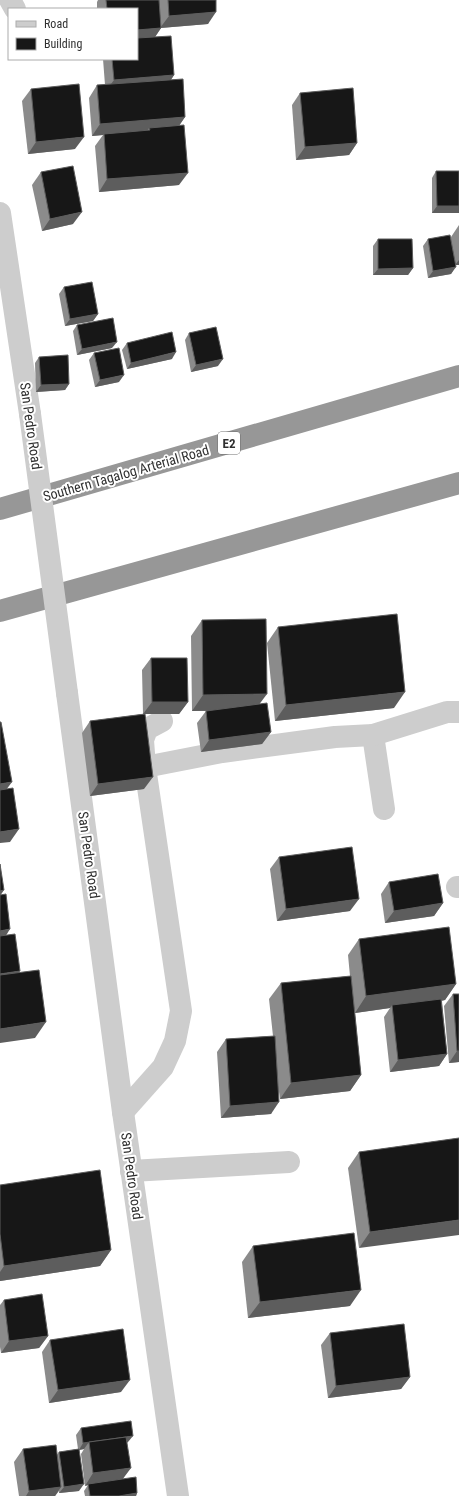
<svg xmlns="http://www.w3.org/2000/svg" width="459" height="1496" viewBox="0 0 459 1496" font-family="'Roboto Condensed',sans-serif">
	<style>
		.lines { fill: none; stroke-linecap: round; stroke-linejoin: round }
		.minor { stroke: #cdcdcd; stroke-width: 22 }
		.highway { stroke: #979797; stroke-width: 22 }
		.minor-bridge { stroke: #cdcdcd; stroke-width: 22 }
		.wall { fill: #8b8b8b }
		.shaded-wall { fill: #5d5d5d }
		.building { fill: #171717; stroke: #5d5d5d }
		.labels { text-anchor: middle; stroke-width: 4; stroke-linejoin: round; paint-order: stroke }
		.shield { fill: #fff; stroke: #6e6e6e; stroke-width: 1 }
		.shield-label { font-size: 13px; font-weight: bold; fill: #303030 }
		.street-label { font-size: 14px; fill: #303030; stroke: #fff }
	</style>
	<rect width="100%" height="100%" fill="#fff"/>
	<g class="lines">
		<g class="minor">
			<path d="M10,0L15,9"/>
			<path d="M0,213L30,414"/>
			<path d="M67,693L123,1112L178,1496"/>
			<path d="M373,735L384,809"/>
			<path d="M145,767L222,752L335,737L373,735L447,712H459"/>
			<path d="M457,887H459"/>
			<path d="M123,1112L163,1067L175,1041L181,1011L145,767L143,740L147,729L162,721"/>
			<path d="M131,1171L289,1162"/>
		</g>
		<g class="highway">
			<path d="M0,509L459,376"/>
			<path d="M0,611L459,483"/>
		</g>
		<path class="minor-bridge" d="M30,414L67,693"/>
	</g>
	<g class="wall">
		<path d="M98,0H216L208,24L161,28L155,37L174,75L171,80L185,117L179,125V185L99,192L95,146L103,135L92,136L89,98L97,85H105L103,59H137V9H97V2Z"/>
		<path d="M31,89L75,149L28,154L22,101Z"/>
		<path d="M300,93L357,143L349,155L296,160L292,105Z"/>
		<path d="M436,171L459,213H432V178Z"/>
		<path d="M41,172L73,224L42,231L32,185Z"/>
		<path d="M459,225V265H456L451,274L428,278L423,246L428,239L451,237Z"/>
		<path d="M378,239L413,268L408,275H373V246Z"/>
		<path d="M64,287L98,314L93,321L65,326L59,294Z"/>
		<path d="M77,325L112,348L77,355L73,331Z"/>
		<path d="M189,333L218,366L191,372L185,340Z"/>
		<path d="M127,343L172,359L127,369L122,350Z"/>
		<path d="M94,353L119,382L95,387L89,360Z"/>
		<path d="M39,357L69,384L65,390L36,392L35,363Z"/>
		<path d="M202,620L260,704L271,732L262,744L201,752L197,723L206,711H192L191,636Z"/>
		<path d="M278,627L394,708L275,721L267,643Z"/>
		<path d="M151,658L188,702L179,714H145L144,789L90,796L82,733L90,721L143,714L142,670Z"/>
		<path d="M279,857L350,911L277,921L270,869Z"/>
		<path d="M389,882L443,903L434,916L385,923L381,894Z"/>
		<path d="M359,939L456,984L445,1000L442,1001L447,1054L439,1066L390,1072L384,1017L390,1008L355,1013L361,1075L350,1091L280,1099L279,1092L271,1114L221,1118L217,1052L226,1039L273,1036L269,999L281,983L350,976L348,955Z"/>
		<path d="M453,994L459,1062L449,1063L444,1006Z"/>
		<path d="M459,1138L359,1248L348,1168L359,1152Z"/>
		<path d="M0,1185L111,1250L100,1266L0,1281Z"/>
		<path d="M253,1246L350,1306L248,1318L242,1262Z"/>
		<path d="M4,1300L48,1336L39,1348L1,1353L0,1347V1305Z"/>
		<path d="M330,1333L410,1377L401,1389L328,1398L321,1345Z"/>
		<path d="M50,1340L121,1392L49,1403L42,1352Z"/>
		<path d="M81,1428L128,1442L127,1443L123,1479L137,1493L136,1496H85L84,1491L88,1485L85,1486L81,1454L84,1449L79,1450V1491L59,1493V1491L55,1496H19L14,1462L23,1449L57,1455L59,1452L78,1449L76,1435Z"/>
	</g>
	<g class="shaded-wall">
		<path d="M216,12L208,24L160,28L169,16Z"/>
		<path d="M161,28L153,40L137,42V30Z"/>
		<path d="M174,75L166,87L105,92L114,80Z"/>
		<path d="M185,117L177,129L150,130L149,128L147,131L104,134L103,135L92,136L100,124Z"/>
		<path d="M84,137L75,149L28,154L36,142Z"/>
		<path d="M357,143L349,155L296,160L305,147Z"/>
		<path d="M188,173L179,185L99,192L107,179Z"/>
		<path d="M437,206H459V213H432Z"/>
		<path d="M82,212L73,224L42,231L50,219Z"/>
		<path d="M459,260V265H455Z"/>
		<path d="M456,267L451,274L428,278L433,271Z"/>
		<path d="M413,268L408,275H373L378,269Z"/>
		<path d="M98,314L93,321L65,326L70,319Z"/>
		<path d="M117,342L112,348L77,355L82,349Z"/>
		<path d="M176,352L172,359L127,369L131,363Z"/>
		<path d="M223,359L218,366L191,372L196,365Z"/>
		<path d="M124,375L119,382L95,387L100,380Z"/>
		<path d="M69,384L65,390L36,392L41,385Z"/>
		<path d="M405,692L394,708L275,721L286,705Z"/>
		<path d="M267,694L255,710L192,711L203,695Z"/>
		<path d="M152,702H188L179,714H143Z"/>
		<path d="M271,732L262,744L201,752L209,740Z"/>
		<path d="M153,777L144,789L90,796L98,784Z"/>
		<path d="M12,782L3,794L0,795V784Z"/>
		<path d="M19,829L10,842L0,843V832Z"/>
		<path d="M4,890L0,896V891Z"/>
		<path d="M359,899L350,911L277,921L286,909Z"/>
		<path d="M443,903L434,916L385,923L394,911Z"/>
		<path d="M10,929L2,942H0V931Z"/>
		<path d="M20,971L11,984L0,985V974Z"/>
		<path d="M456,984L445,1000L393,1007L392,1005L390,1008L355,1013L366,996Z"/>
		<path d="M46,1022L35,1038L0,1043V1029Z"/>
		<path d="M457,1051H459V1062L449,1063Z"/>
		<path d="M447,1054L439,1066L390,1072L398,1060Z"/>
		<path d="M361,1075L350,1091L280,1099L291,1083Z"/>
		<path d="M279,1102L271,1114L221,1118L230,1106Z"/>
		<path d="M459,1220V1235L359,1248L370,1232Z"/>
		<path d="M111,1250L100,1266L0,1281V1272L4,1266Z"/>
		<path d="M361,1290L350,1306L248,1318L260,1302Z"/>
		<path d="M48,1336L39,1348L1,1353L9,1341Z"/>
		<path d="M410,1377L401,1389L328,1398L336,1386Z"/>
		<path d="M130,1380L121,1392L49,1403L58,1390Z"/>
		<path d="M133,1436L128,1442L90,1448L89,1442Z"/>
		<path d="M89,1442L84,1449L79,1450L83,1443Z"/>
		<path d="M131,1468L122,1480L88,1484V1485L85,1486L93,1473Z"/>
		<path d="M84,1484L79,1491L59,1493L64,1487Z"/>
		<path d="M61,1487L55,1496H26L29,1491Z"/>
		<path d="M137,1493L136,1496H119Z"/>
	</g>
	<g class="building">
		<path d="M106,0H159L161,28L137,30V9H107Z"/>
		<path d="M168,0H216V12L169,16Z"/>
		<path d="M171,36L174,75L114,80L112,59H137V38Z"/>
		<path d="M183,79L185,117L100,124L97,85Z"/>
		<path d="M79,84L84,137L36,142L31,89Z"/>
		<path d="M353,88L357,143L305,147L300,93Z"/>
		<path d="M184,125L188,173L107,179L104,134L150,130L149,128Z"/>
		<path d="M73,166L82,212L50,219L41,172Z"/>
		<path d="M436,171H459V206H437Z"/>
		<path d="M450,235L456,267L433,271L428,239Z"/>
		<path d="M378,239H412L413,268L378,269Z"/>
		<path d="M92,282L98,314L70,319L64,287Z"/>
		<path d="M113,318L117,342L82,349L77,325Z"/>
		<path d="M216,327L223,359L196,365L189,333Z"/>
		<path d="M172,332L176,352L131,363L127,343Z"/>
		<path d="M119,348L124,375L100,380L94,353Z"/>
		<path d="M68,355L69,384L41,385L39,357Z"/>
		<path d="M397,614L405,692L286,705L278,627Z"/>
		<path d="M266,619L267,694L203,695L202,620Z"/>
		<path d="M151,658H187L188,702H152Z"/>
		<path d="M267,703L271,732L209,740L206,711Z"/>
		<path d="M145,714L153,777L98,784L90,721Z"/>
		<path d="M0,722H1L12,782L0,784Z"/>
		<path d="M13,788L19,829L0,832V790Z"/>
		<path d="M352,847L359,899L286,909L279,857Z"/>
		<path d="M0,864L4,890L0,891Z"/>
		<path d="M438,874L443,903L394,911L389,882Z"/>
		<path d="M6,894L10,929L0,931V895Z"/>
		<path d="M449,927L456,984L366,996L359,939Z"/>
		<path d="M15,934L20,971L0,974V936Z"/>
		<path d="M39,970L46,1022L0,1029V975Z"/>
		<path d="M351,976L361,1075L291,1083L281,983Z"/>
		<path d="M453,994H459V1051H457Z"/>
		<path d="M441,999L447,1054L398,1060L392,1005Z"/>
		<path d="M275,1036L279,1102L230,1106L226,1039Z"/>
		<path d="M459,1138V1220L370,1232L359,1152Z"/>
		<path d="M100,1170L111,1250L4,1266L0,1234V1185Z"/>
		<path d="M354,1233L361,1290L260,1302L253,1246Z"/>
		<path d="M42,1294L48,1336L9,1341L4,1300Z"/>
		<path d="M404,1324L410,1377L336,1386L330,1333Z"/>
		<path d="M123,1329L130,1380L58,1390L50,1340Z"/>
		<path d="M131,1421L133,1436L83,1443L81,1428Z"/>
		<path d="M126,1437L131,1468L93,1473L89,1442Z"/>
		<path d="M56,1445L61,1487L29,1491L23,1449Z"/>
		<path d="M79,1449L84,1484L64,1487L59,1452Z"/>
		<path d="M136,1477L137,1493L119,1496H90L88,1484Z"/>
	</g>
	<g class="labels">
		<rect class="shield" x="218" y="432" width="22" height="22" rx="3"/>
		<g class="shield-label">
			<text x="229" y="448">E2</text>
		</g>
		<g class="street-label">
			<text transform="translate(31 426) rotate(82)" y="5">San Pedro Road</text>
			<text transform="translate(126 473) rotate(-16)" y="5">Southern Tagalog Arterial Road</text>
			<text transform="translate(89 855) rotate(82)" y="5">San Pedro Road</text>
			<text transform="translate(132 1176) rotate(82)" y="5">San Pedro Road</text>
		</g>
	</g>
	<rect x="8" y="8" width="130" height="52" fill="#ffffff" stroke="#acacac"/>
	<rect x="16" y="21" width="20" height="6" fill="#cdcdcd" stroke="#acacac"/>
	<text x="44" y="28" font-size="12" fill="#303030">Road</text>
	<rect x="16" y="38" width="20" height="12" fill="#171717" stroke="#acacac"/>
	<text x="44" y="48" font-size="12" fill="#303030">Building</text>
</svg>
